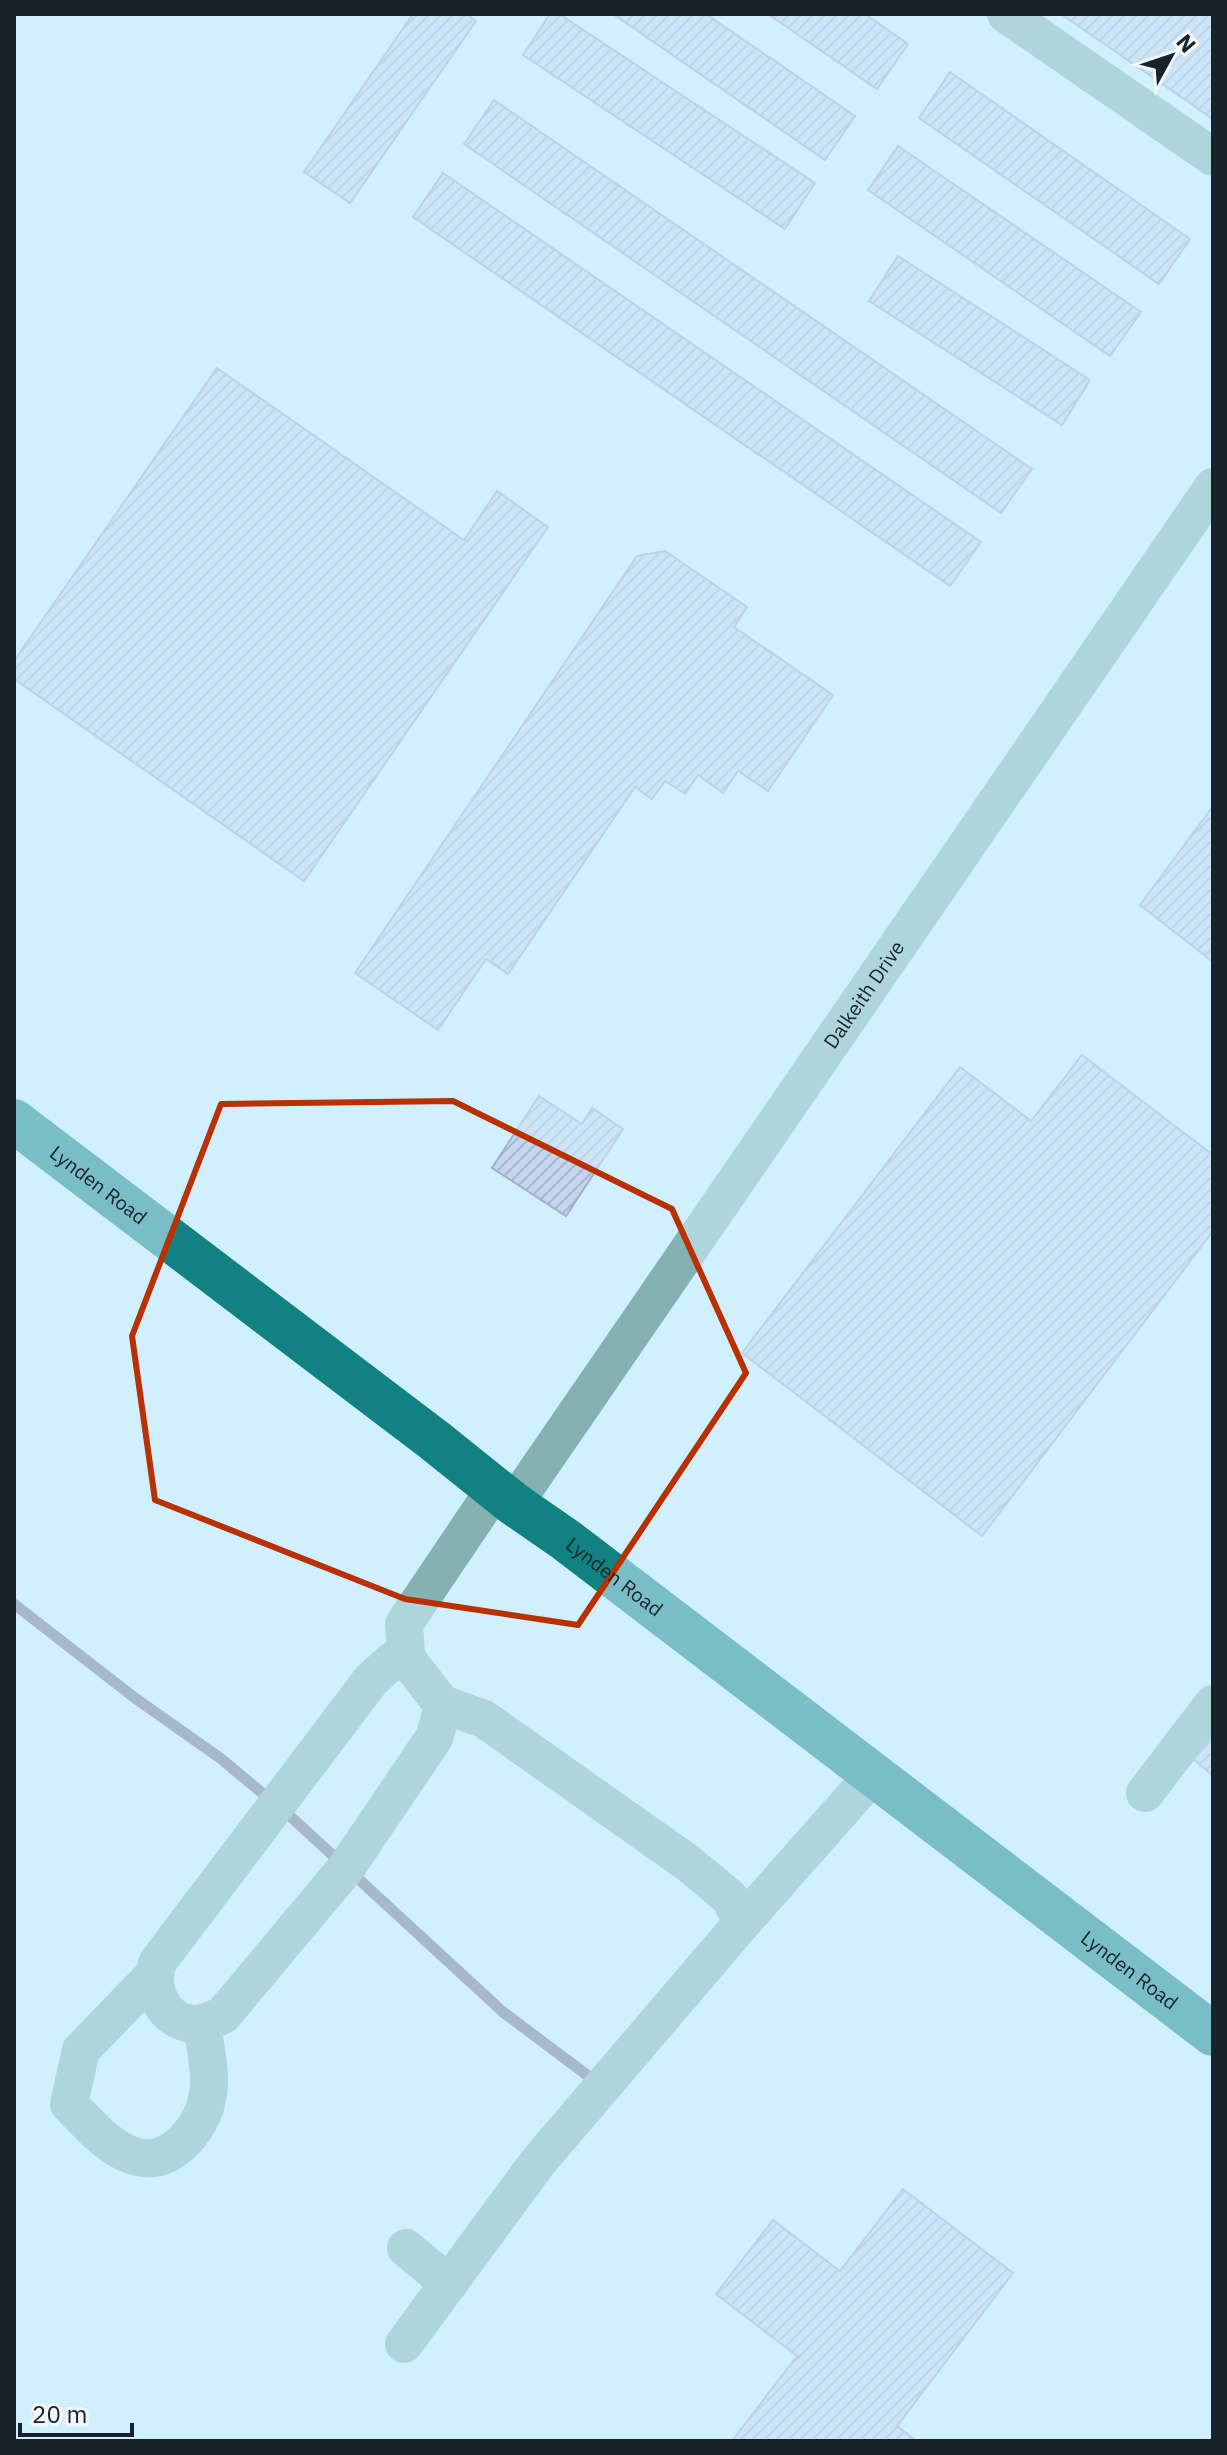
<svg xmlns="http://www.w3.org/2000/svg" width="1227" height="2455" viewBox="0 0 1227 2455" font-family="'IBM Plex Sans',sans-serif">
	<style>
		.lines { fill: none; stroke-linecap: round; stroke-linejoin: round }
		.stream { stroke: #75748c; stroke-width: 11 }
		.building { fill: url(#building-hatch); stroke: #a1afc8; stroke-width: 2 }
		.minor { stroke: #85b2b1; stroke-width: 38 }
		.major { stroke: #118281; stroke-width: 44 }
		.marked { fill: none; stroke: #b93001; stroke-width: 6; stroke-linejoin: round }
		.labels { text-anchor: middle; stroke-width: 8; stroke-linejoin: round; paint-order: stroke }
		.street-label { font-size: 20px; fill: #172329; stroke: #f2f8fb }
	</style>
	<defs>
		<pattern id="building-hatch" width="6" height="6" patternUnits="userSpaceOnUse" patternTransform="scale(2)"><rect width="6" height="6" fill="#c6d5ef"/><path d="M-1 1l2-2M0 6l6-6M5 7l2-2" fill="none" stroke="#a9b7cd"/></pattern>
	</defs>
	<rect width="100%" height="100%" fill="#d0f0ff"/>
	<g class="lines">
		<path class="stream" d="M14,1604L135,1698L220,1758L290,1816L503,2012L595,2081"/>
	</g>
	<g class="building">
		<path d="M413,14H466L476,21L350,203L304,172Z"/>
		<path d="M550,14H559L815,183L785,229L523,55Z"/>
		<path d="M613,14H706L855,116L825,160Z"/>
		<path d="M768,14H865L908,44L877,89Z"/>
		<path d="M1061,14H1213V119Z"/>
		<path d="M950,72L1190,239L1159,284L919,118Z"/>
		<path d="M494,100L1032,469L1001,513L464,144Z"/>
		<path d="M898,146L1141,312L1110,356L868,190Z"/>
		<path d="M443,173L981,542L950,586L413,217Z"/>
		<path d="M898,256L1090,380L1062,425L869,301Z"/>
		<path d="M217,368L464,540L497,491L548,527L304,881L14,679V661Z"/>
		<path d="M665,551L747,607L734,627L833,695L768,791L738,771L723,793L698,775L685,794L665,781L652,799L635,787L508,974L486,959L438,1030L355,973L637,556Z"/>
		<path d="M1213,806V962L1140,905Z"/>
		<path d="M1082,1055L1213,1155V1231L982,1536L742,1353L960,1067L1031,1121Z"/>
		<path d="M539,1096L582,1124L592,1108L623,1129L566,1216L492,1168Z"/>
		<path d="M1213,1722V1776L1189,1755Z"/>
		<path d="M903,2189L1013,2273L897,2426L916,2441H732L797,2356L716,2294L773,2220L840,2271Z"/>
	</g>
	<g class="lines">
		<g class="minor">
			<path d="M1006,14L1213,157"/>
			<path id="s1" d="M514,1504L1213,487"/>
			<path d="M406,1653L392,1661L371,1680L157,1963C150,1989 162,2021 193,2024C203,2025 214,2019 223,2015L346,1868L434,1738L441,1715L442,1704L410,1663L406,1653L404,1624L495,1489"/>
			<path d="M1145,1793L1213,1704"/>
			<path d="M742,1923L873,1775"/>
			<path d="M153,1976L81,2050L69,2104C100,2137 142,2185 185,2140C199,2125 208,2106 209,2085C210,2064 204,2043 202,2023"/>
			<path d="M406,2248L449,2284"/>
			<path d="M404,2344L538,2162L742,1923L730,1898L688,1863L484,1719L442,1704"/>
		</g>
		<path class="major" id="s2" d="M14,1121L434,1440L514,1504L566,1540L1213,2034"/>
	</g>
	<path d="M0 0H1227V2455H0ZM453,1101L672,1209L746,1373L578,1625L405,1599L155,1500L132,1336L221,1104Z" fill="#d0f0ff" fill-opacity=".55" fill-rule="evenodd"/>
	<path class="marked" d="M453,1101L672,1209L746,1373L578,1625L405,1599L155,1500L132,1336L221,1104Z"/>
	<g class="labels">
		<g class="street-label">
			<text dy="7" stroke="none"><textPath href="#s1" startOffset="618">Dalkeith Drive</textPath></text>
			<text dy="7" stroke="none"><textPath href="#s2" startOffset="106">Lynden Road</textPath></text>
			<text dy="7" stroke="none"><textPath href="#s2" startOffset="754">Lynden Road</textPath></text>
			<text dy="7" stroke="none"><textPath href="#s2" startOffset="1402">Lynden Road</textPath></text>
		</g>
	</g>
	<rect width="1227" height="2455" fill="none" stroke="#172329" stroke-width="32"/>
	<g transform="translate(1171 56) rotate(50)" stroke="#f2f8fb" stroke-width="6" paint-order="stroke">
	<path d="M0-6L14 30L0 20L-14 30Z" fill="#172329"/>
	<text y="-12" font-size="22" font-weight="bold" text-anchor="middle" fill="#172329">N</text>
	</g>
	<path d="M20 2423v12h112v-12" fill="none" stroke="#172329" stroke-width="4"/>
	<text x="32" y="2423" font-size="24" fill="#172329" stroke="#f2f8fb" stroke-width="6" paint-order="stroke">20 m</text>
</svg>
